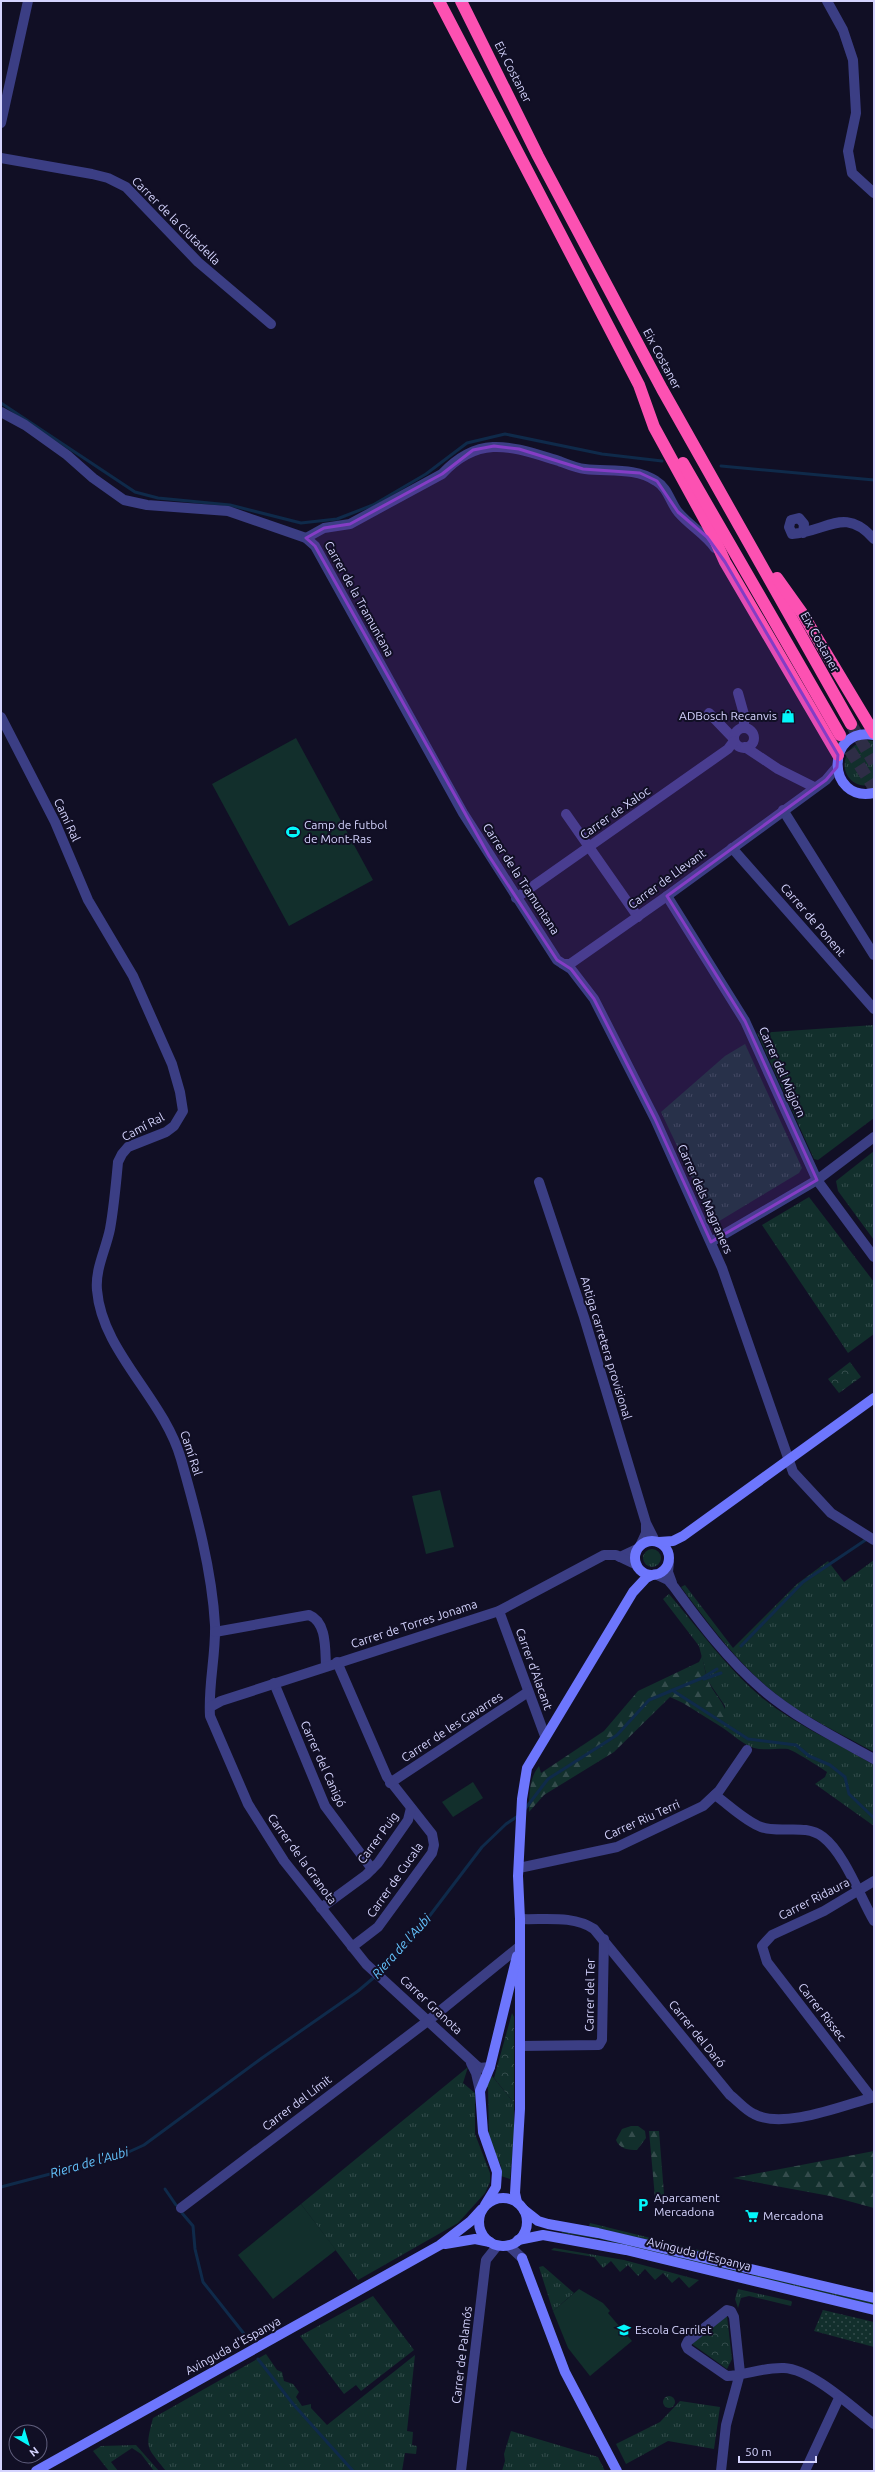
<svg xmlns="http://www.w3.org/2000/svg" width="875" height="2472" viewBox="0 0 875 2472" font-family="Ubuntu,sans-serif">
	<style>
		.grass { fill: url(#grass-tufts) }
		.forest { fill: url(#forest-firs) }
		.park { fill: url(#park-crowns) }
		.garden { fill: url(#garden-dots) }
		.pitch { fill: #122f2c }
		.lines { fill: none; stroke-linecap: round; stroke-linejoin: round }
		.stream { stroke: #0f2a4a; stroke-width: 3 }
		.highway-tunnel { stroke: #2e2d46; stroke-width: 12; stroke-dasharray: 12 6; stroke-linecap: butt }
		.street { stroke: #3b3e84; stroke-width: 10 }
		.secondary { stroke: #6d76fd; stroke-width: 10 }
		.highway { stroke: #fc51b2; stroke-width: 12 }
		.marked { fill: #843dc5; fill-opacity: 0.2; stroke: #843dc5; stroke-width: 3; stroke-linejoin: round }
		.labels { text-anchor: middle; stroke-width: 4; stroke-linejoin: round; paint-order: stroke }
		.street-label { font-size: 12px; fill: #d5d4fe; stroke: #110f25 }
		.poi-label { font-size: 12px; fill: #d5d4fe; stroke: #110f25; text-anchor: start }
		.water-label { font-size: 13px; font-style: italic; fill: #64c3fd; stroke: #110f25 }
	</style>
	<defs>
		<pattern id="grass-tufts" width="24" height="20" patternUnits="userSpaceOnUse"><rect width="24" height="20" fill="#122f2c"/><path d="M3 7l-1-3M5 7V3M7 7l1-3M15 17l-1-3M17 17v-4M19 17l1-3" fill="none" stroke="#344c4c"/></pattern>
		<pattern id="forest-firs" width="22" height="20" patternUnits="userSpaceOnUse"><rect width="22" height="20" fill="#122f2c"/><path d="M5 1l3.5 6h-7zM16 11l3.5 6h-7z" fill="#344c4c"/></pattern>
		<pattern id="park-crowns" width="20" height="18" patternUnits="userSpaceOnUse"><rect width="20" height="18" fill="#122f2c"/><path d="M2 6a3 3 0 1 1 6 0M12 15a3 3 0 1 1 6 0" fill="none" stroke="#344c4c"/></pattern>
		<pattern id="garden-dots" width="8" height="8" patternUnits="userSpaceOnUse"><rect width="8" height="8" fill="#122f2c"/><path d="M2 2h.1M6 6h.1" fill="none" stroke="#344c4c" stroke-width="1.8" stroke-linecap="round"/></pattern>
	</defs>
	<rect width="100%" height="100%" fill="#110f25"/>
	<g class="grass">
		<path d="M866,740L874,741V785C840,792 833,749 866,740Z"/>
		<path d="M874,1025V1118L818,1160L814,1159L757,1033Z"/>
		<path d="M745,1044L802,1168L799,1173L716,1223L713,1222L661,1112L725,1056Z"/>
		<path d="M874,1151V1240L838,1191L836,1181Z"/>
		<path d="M809,1197L874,1282V1334L848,1353L762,1225Z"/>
		<circle cx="652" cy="1558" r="9"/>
		<path d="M874,1560V1752C843,1735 809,1719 781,1698C741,1668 711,1627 681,1587L685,1585L733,1648L797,1584L828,1561L844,1582Z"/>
		<path d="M669,1594C699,1629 726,1667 761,1697C795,1725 837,1743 874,1765V1826L815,1784L825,1777L827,1772C823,1769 793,1750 788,1749C778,1748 765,1751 754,1748C744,1745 732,1734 723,1728L725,1706L708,1681L699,1646L663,1599Z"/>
		<path d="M468,2067L463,2083L475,2093V2134L490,2173V2182L485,2193L458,2223L358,2280L301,2204Z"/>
		<path d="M492,2076L514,2103V2137L510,2179L501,2176V2166L489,2141L488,2088L486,2086Z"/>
		<path d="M590,2223L707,2252L706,2254L589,2226Z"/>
		<path d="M562,2231L600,2237L744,2272L743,2274L600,2239L562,2233Z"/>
		<path d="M554,2248L624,2260L699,2280L689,2288L679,2277L672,2283L663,2273L655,2280L645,2269L638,2276L628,2265L620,2272L611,2261L603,2268L594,2257L551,2250Z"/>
		<path d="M543,2266L574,2293L553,2311L539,2267Z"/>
		<path d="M752,2274L874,2303V2306L751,2277Z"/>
		<path d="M738,2289L791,2301L792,2302L791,2306L749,2296L741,2298L738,2308L735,2299Z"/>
		<path d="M373,2296L414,2350L361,2391L356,2385L344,2394L300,2336Z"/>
		<path d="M266,2354L277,2370L282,2372L284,2381L293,2384L299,2392L296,2397L302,2406L311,2404V2408L327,2425L415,2355L407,2431L413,2432L412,2445L417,2446L416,2454L405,2453L402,2471H166C146,2446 145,2449 153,2418Z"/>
		<path d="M680,2401L720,2407L714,2449L668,2441L626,2464L616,2444L660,2422Z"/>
		<path d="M511,2431L598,2457L605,2471H502L505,2461L504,2454Z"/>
		<path d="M136,2445L159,2471H154L141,2454L132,2448L111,2462L118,2471H109L93,2451L101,2446Z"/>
	</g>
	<g class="forest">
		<path d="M702,1656C704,1664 705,1673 708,1680C714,1697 734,1708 723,1728L683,1703L670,1697L614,1752L544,1795L529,1812C529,1796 529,1778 539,1766L541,1773L604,1731L638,1691L699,1662Z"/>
		<path d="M631,2126H638L645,2131L646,2138L637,2150C629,2150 619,2149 616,2140L622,2129Z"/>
		<path d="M649,2131H659L664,2194L655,2198Z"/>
		<path d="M874,2151V2208L830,2196L733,2178Z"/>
	</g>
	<g class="park">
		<path d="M850,1362L861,1377L839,1393L828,1379Z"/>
		<path d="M512,2013L514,2017V2103L494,2078Z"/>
		<path d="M727,2316L732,2359L727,2369L692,2344Z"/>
		<circle cx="669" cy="2402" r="6"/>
	</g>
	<path class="garden" d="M823,2310L874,2322V2347L814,2331Z"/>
	<g class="pitch">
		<path d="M296,738L373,880L289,926L212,784Z"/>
		<path d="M440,1490L454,1547L426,1554L412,1496Z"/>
		<path d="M473,1782L483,1798L453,1817L442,1802Z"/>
		<path d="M301,2204L336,2250L273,2299L238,2255Z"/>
		<path d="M579,2289L603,2303L610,2311L608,2313L632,2341L590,2376L568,2348L553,2311Z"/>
	</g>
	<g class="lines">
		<g class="stream">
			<path d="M1,403L135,492L158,498L230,505L301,523L337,519L373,505L426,474L467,443L505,434L602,454L662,461"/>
			<path d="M721,466L874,480"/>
			<path d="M741,1646L803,1582L867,1539"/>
			<path d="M704,1679L721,1673"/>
			<path d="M672,1690L748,1739L796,1745L809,1756L830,1765L845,1777L849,1794L874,1818"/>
			<path d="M525,1809L548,1779L617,1735L649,1700L702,1678L717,1669"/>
			<path d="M1,2187L122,2155L144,2145L262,2058L358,1991L384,1969L412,1939L482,1847L506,1824L518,1816"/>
			<path d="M165,2189L176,2205"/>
			<path d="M182,2213L193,2226L195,2249L203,2282L249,2340"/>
			<path d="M258,2359L293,2404L353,2471"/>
		</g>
		<g class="highway-tunnel">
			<path d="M851,724L874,763"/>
			<path d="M840,735L874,788"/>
		</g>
		<g class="street">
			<path d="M827,1L843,30L853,60L856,113L848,151L852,173L874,193"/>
			<path d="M1,123L28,1"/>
			<path d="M1,158L92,174L108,178L126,187L198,262L271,324"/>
			<path d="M1,412L25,425L67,455L93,478L124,500L147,505L228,511L306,538L315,546L463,813L557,960L571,969L594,999L655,1119L722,1268L793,1472L831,1513L874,1540"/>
			<path d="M803,533L804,524L799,518L791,520L789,527L792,534C828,531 845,506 874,539"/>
			<path d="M306,538L324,528L350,524L442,474C480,433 512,447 559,461C567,464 576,468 585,469C609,472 635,467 656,481C668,488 670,502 678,512C690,526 705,534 715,548"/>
			<path d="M738,693L745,718L743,728"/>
			<path d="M709,713L734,739"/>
			<path d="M1,717L55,822L88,900L133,976L172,1064L180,1092L183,1111L174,1126L166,1132L128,1147L122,1154L118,1162C116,1184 114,1207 110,1229C106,1249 95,1269 97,1290C102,1352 163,1397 181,1459C196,1512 212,1570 215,1625C216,1655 208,1685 210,1716L248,1804L284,1861L366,1964L479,2068L490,2067"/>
			<circle cx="744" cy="738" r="10"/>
			<path d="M745,747L778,769L814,787"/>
			<path d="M783,810L874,955"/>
			<path d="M566,814L638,917"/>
			<path d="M732,848L874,1009"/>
			<path d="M667,896L745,1021L817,1180L874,1257"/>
			<path d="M516,898L728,749L734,741"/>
			<path d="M563,964H570L667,896L826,780L837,767"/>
			<path d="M539,1182L584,1317L646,1523L655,1541"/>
			<path d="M711,1242L817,1180L874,1137"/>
			<path d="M640,1546L646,1533V1525"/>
			<path d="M620,1557L637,1549"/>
			<path d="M669,1562L668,1572L672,1583"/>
			<path d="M655,1574L668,1580L674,1587C701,1624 728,1660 763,1690C796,1718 836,1738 874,1759"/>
			<path d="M499,1611L545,1736"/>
			<path d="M215,1632L309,1615C327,1622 325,1649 326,1666"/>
			<path d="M337,1662L387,1777L432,1834L434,1845L432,1853L378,1927L352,1947"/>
			<path d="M274,1683L325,1806L372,1869"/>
			<path d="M210,1707L221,1701L499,1611L604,1555H616L637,1565"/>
			<path d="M390,1783L528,1692"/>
			<path d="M715,1795C729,1805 745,1821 761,1827C780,1834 805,1823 823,1837C845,1854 860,1897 874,1921"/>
			<path d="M519,1868L617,1847L703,1806L719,1791L747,1750"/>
			<path d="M321,1908L366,1875L378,1863L408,1820L411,1808"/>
			<path d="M520,1919C545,1920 573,1915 594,1929L730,2095C738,2101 745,2110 754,2114C783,2130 844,2105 874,2097"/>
			<path d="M520,2046L599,2045L602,2040L604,1939"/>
			<path d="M471,2063L476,2073L480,2091"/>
			<path d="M871,2097L767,1962L762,1946L772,1935L824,1911L874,1881"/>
			<path d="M181,2208L429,2020L519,1947"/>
			<path d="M508,2245L522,2258"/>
			<path d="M461,2471L485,2267L486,2260L498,2245"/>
			<path d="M721,2471L726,2425L740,2373L734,2317L731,2311L727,2310L688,2341L686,2345L688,2349L727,2376C746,2375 764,2367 784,2368C811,2369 852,2407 874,2424"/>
			<path d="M805,2471L839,2398"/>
		</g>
		<g class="secondary">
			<path d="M874,735C825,726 826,803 874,793"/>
			<circle cx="652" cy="1558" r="17"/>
			<path d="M659,1542L673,1541L683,1536L874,1398"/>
			<circle cx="503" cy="2222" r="24"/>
			<path d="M517,2202L515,2193L520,2109V1919L518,1876L522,1799L527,1768L633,1592L646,1578L652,1575"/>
			<path d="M485,2205L496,2187L497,2172L483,2132L480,2091L490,2067L517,1956"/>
			<path d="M524,2210L538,2221L548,2224L598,2233L874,2298"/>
			<path d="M518,2240L543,2235L626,2250L874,2310"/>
			<path d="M445,2244L475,2239L490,2242"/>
			<path d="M522,2258L565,2372L617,2471"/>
			<path d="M36,2471L440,2245L471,2221L482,2209"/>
		</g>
		<g class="highway">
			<path d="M439,1L639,385L654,427L712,533L725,562L838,755"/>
			<path d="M461,1L538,156L662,389L851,724"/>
			<path d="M683,463L840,735"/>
			<path d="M777,578L802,613L874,733"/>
		</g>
	</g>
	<path class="marked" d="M494,446L519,449L583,469L640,473L657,481L678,512L707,537L725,562L838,755L837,767L826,780L667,896L745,1021L817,1180L711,1242L655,1119L594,999L571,969L557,960L489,856L315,546L306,538L324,528L350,524L442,474L473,450Z"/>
	<defs>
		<g id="shop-bare" transform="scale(1.08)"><path d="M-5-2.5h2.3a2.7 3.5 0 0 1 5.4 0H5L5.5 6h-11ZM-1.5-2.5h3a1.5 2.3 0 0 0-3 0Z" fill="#04f7fb" stroke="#110f25" stroke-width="2.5" paint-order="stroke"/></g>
		<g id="stadium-bare" transform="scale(1.08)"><path d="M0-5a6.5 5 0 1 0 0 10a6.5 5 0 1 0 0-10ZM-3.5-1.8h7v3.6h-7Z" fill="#04f7fb" stroke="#110f25" stroke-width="2.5" paint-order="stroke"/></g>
		<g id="parking-bare" transform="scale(1.08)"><path d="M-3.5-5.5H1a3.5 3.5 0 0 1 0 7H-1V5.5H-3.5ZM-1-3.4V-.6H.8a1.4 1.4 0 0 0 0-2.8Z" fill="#04f7fb" stroke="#110f25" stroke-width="2.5" paint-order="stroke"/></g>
		<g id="supermarket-bare" transform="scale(1.08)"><path d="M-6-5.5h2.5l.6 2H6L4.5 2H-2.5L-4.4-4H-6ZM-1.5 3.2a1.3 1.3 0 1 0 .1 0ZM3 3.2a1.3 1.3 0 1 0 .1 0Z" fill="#04f7fb" stroke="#110f25" stroke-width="2.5" paint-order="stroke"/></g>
		<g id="school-bare" transform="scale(1.08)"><path d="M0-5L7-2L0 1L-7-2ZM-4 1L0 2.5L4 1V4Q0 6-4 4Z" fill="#04f7fb" stroke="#110f25" stroke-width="2.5" paint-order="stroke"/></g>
	</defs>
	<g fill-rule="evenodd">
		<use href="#shop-bare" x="788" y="716"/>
		<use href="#stadium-bare" x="293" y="832"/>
		<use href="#parking-bare" x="643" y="2205"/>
		<use href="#supermarket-bare" x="752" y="2216"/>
		<use href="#school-bare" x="624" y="2330"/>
	</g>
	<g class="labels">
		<g class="street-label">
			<text transform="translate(513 72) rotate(63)" y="4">Eix Costaner</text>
			<text transform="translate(176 221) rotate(45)" y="4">Carrer de la Ciutadella</text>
			<text transform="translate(662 359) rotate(62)" y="4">Eix Costaner</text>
			<text transform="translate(359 599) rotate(61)" y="4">Carrer de la Tramuntana</text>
			<text transform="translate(820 642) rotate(61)" y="4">Eix Costaner</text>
			<text transform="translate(615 813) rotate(-35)" y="4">Carrer de Xaloc</text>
			<text transform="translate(67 820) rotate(65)" y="4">Camí Ral</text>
			<text transform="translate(521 879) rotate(57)" y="4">Carrer de la Tramuntana</text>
			<text transform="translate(667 879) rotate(-36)" y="4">Carrer de Llevant</text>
			<text transform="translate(813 920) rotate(49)" y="4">Carrer de Ponent</text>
			<text transform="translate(782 1072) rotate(66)" y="4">Carrer del Migjorn</text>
			<text transform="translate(143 1127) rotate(-28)" y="4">Camí Ral</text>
			<text transform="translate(705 1199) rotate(66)" y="4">Carrer dels Magraners</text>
			<text transform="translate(606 1348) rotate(73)" y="4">Antiga carretera provisional</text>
			<text transform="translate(191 1453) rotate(72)" y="4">Camí Ral</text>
			<text transform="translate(414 1624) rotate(-18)" y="4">Carrer de Torres Jonama</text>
			<text transform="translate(534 1669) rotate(70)" y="4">Carrer d'Alacant</text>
			<text transform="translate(452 1727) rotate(-33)" y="4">Carrer de les Gavarres</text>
			<text transform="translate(323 1764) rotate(66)" y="4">Carrer del Canigó</text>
			<text transform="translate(642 1820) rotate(-24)" y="4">Carrer Riu Terri</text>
			<text transform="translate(378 1838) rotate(-54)" y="4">Carrer Puig</text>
			<text transform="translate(302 1859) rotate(54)" y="4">Carrer de la Granota</text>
			<text transform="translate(395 1880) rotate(-55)" y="4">Carrer de Cucala</text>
			<text transform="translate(814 1899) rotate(-27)" y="4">Carrer Ridaura</text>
			<text transform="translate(590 1995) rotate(-89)" y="4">Carrer del Ter</text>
			<text transform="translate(431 2005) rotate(43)" y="4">Carrer Granota</text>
			<text transform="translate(822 2012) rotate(52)" y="4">Carrer Rissec</text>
			<text transform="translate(697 2034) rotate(51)" y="4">Carrer del Daró</text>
			<text transform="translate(297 2103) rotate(-37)" y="4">Carrer del Límit</text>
			<text transform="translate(699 2254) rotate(14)" y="4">Avinguda d'Espanya</text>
			<text transform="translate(233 2346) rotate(-29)" y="4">Avinguda d'Espanya</text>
			<text transform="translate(462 2355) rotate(-83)" y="4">Carrer de Palamós</text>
		</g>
		<g class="poi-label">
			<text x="777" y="720" text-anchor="end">ADBosch Recanvis</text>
			<text x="304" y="829">Camp de futbol<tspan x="304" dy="14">de Mont-Ras</tspan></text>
			<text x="654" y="2202">Aparcament<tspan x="654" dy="14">Mercadona</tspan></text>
			<text x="763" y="2220">Mercadona</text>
			<text x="635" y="2334">Escola Carrilet</text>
		</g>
		<g class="water-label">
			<text transform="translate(401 1946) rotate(-48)" y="5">Riera de l'Aubi</text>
			<text transform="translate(89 2162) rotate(-16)" y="5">Riera de l'Aubi</text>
		</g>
	</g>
	<rect width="875" height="2472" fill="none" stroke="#d5d4fe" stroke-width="4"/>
	<g transform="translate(28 2444) rotate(142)"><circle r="19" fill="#110f25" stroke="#5f5e7c"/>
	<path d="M0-3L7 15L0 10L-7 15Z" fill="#04f7fb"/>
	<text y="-6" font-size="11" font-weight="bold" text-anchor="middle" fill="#d5d4fe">N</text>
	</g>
	<path d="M739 2456v6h77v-6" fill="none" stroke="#d5d4fe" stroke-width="2"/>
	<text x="745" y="2456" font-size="12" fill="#d5d4fe" stroke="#110f25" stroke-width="3" paint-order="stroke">50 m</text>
</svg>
